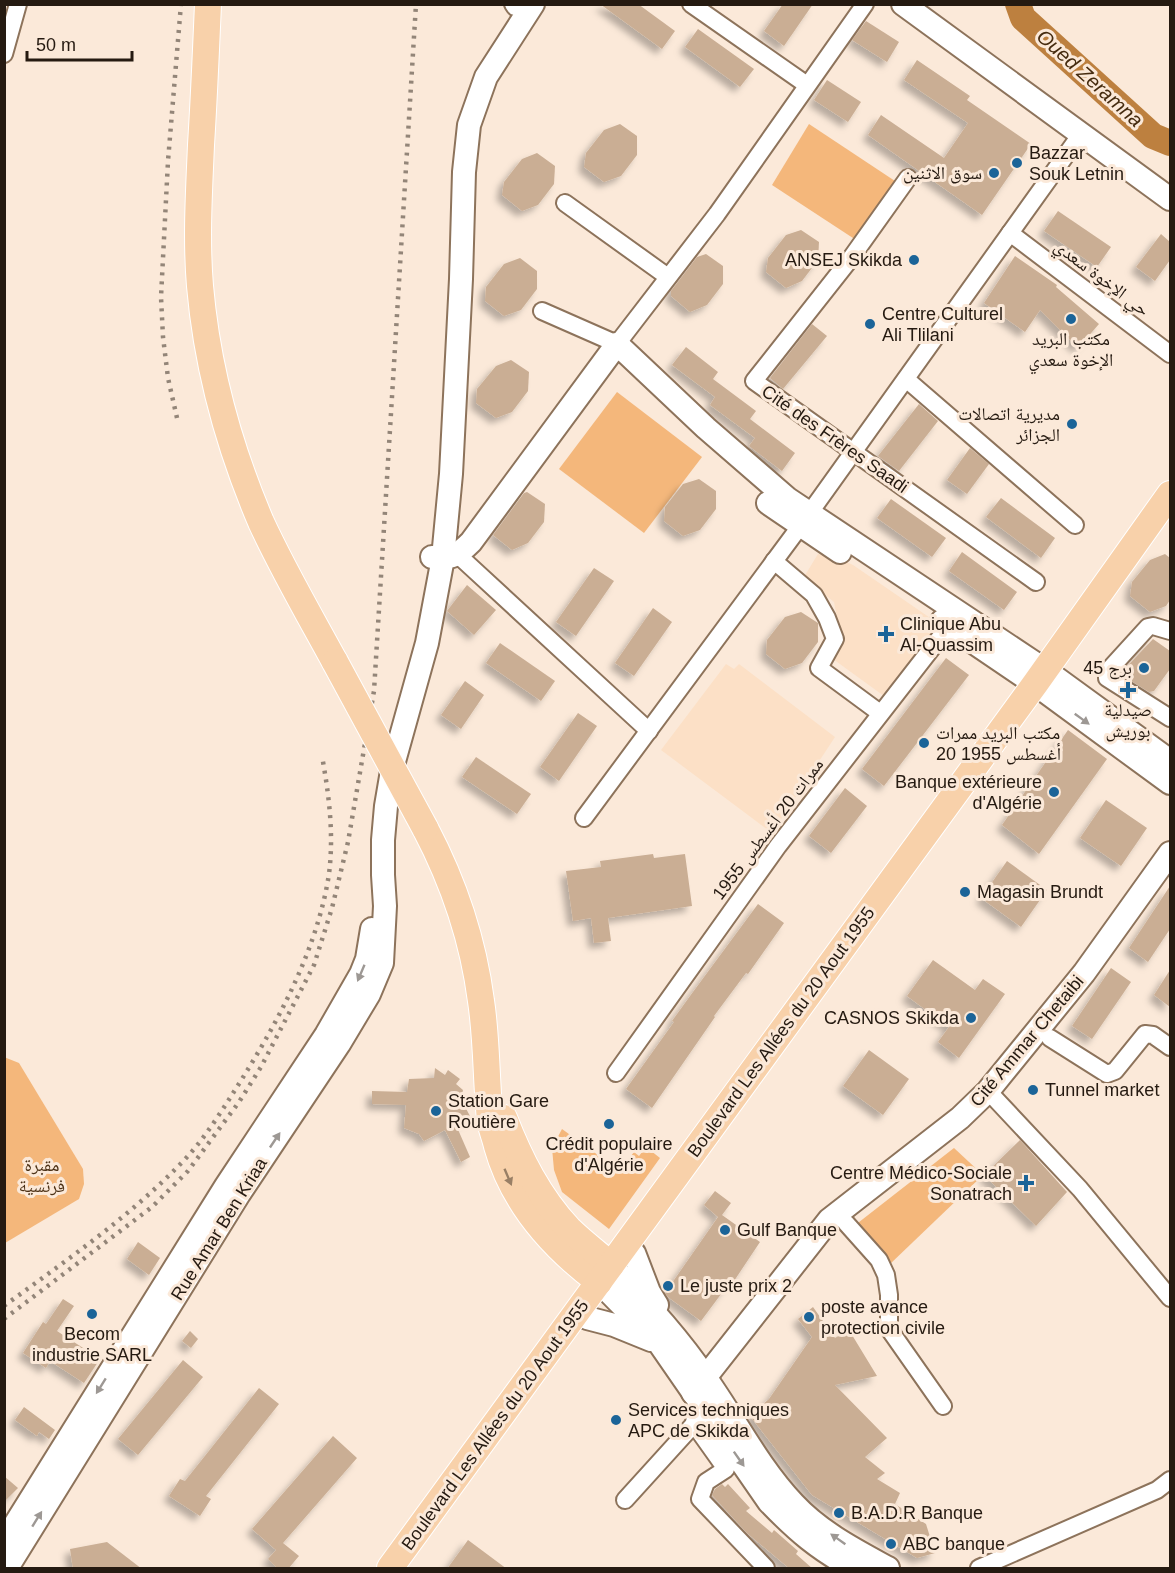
<svg xmlns="http://www.w3.org/2000/svg" width="1175" height="1573" viewBox="0 0 1175 1573" font-family="Helvetica,'Noto Naskh Arabic',sans-serif">
	<style>
		.built { fill: #fce0c6 }
		.green { fill: #f4b77b }
		.lines { fill: none; stroke-linecap: round; stroke-linejoin: round }
		.river { stroke: #bd803f; stroke-width: 26 }
		.building { fill: #caae94; filter: url(#shadow) }
		.minor-casing { stroke: #8d735b; stroke-width: 20 }
		.secondary-casing { stroke: #8d735b; stroke-width: 26 }
		.primary-casing { stroke: #fff; stroke-width: 28 }
		.minor { stroke: #fff; stroke-width: 16 }
		.secondary { stroke: #fff; stroke-width: 22 }
		.primary { stroke: #f8d1aa; stroke-width: 26 }
		.rail { stroke: #938578; stroke-width: 4.5; stroke-dasharray: 3 6; stroke-linecap: butt }
		.primary-bridge-casing { stroke: #fff; stroke-width: 28; stroke-linecap: butt }
		.primary-bridge { stroke: #f8d1aa; stroke-width: 26 }
		.oneway { fill: #9d9894 }
		.oneway2 { fill: #997f65 }
		.poi-dot { fill: #1b6498; stroke: #fbe9d9; stroke-width: 2 }
		.labels { text-anchor: middle; stroke-width: 6; stroke-linejoin: round; paint-order: stroke }
		.poi-label { font-size: 18px; fill: #251a11; stroke: #fbe9d9; text-anchor: start }
		.street-label { font-size: 18px; fill: #251a11; stroke: #fbe9d9 }
		.park-label { font-size: 18px; fill: #4c3116; stroke: #fbe9d9 }
		.water-label { font-size: 20px; font-style: italic; fill: #462c10; stroke: #fbe9d9 }
	</style>
	<defs>
		<filter id="shadow"><feDropShadow dx="-5.5" dy="5.5" stdDeviation="3" flood-color="#0004"/></filter>
	</defs>
	<rect width="100%" height="100%" fill="#fbe9d9"/>
	<g class="built">
		<path d="M818,554L836,557L853,565L939,624L884,696L833,659L842,644L834,602L804,577Z"/>
		<path d="M726,664L734,669L739,664L835,737L772,833L661,750Z"/>
	</g>
	<g class="green">
		<path d="M809,124L895,181L856,240L772,185Z"/>
		<path d="M617,392L702,457L644,533L559,469Z"/>
		<path d="M4,1057L19,1063L83,1169L84,1184L79,1199L5,1243Z"/>
		<path d="M562,1129L620,1171L634,1152L639,1156L646,1147L660,1158L609,1229L562,1192L554,1170L552,1148Z"/>
		<path d="M954,1148L983,1175L889,1265L854,1226Z"/>
	</g>
	<g class="lines">
		<path class="river" d="M1018,4L1023,18L1153,136L1170,143"/>
	</g>
	<g class="building">
		<path d="M600,4H638L675,31L662,49Z"/>
		<path d="M783,4H813L784,46L764,31Z"/>
		<path d="M866,21L899,42L887,62L852,40Z"/>
		<path d="M698,29L754,69L740,87L685,47Z"/>
		<path d="M917,60L970,96L967,100L1031,144L982,215L868,135L881,115L944,158L968,123L904,80Z"/>
		<path d="M827,80L861,102L848,122L814,100Z"/>
		<path d="M620,124L637,136V155L621,176L604,182L584,167L586,153L604,130Z"/>
		<path d="M537,153L555,166L554,184L538,205L522,211L502,195L504,182L522,159Z"/>
		<path d="M1058,211L1111,247L1097,267L1044,231Z"/>
		<path d="M801,230L819,242L818,260L802,281L786,288L766,272L768,258L786,235Z"/>
		<path d="M1161,234L1170,242V260L1155,281L1136,267Z"/>
		<path d="M706,254L723,266V284L707,305L690,312L671,296V291L697,257Z"/>
		<path d="M1015,256L1057,285L1056,287L1099,324L1078,348L1040,310L1025,332L984,303Z"/>
		<path d="M520,258L537,271V289L521,310L504,316L485,301L486,287L504,264Z"/>
		<path d="M812,324L827,336L783,389L770,378Z"/>
		<path d="M686,347L718,372L713,379L756,411L750,419L795,453L782,471L749,446L755,438L710,405L715,397L672,365Z"/>
		<path d="M511,360L529,372L528,391L512,412L496,418L476,403L477,389L496,366Z"/>
		<path d="M919,404L938,421L899,471L878,456Z"/>
		<path d="M970,448L989,464L967,494L947,480Z"/>
		<path d="M699,479L716,491V509L700,530L683,536L664,521L665,507L683,484Z"/>
		<path d="M527,492L545,504L544,522L528,543L512,550L493,535L524,493Z"/>
		<path d="M1001,498L1055,538L1041,558L986,517Z"/>
		<path d="M891,499L946,538L932,557L877,518Z"/>
		<path d="M962,552L1017,592L1004,610L949,571Z"/>
		<path d="M1165,554L1170,558V600L1166,606L1150,612L1130,596L1132,582L1150,560Z"/>
		<path d="M594,568L614,581L576,636L556,622Z"/>
		<path d="M467,585L496,610L474,635L447,611Z"/>
		<path d="M653,608L672,622L634,676L615,663Z"/>
		<path d="M801,612L818,623V642L802,663L785,669L766,654L767,640L785,617Z"/>
		<path d="M1153,639L1170,651V669L1154,691L1149,692L1120,674Z"/>
		<path d="M500,643L555,681L541,701L486,663Z"/>
		<path d="M946,658L969,675L884,786L862,769Z"/>
		<path d="M465,681L484,695L461,729L441,715Z"/>
		<path d="M578,713L597,726L559,781L540,767Z"/>
		<path d="M1068,730L1107,759L1039,854L1002,825Z"/>
		<path d="M476,757L531,794L517,814L462,777Z"/>
		<path d="M845,788L867,806L831,853L809,836Z"/>
		<path d="M1106,800L1147,828L1121,866L1080,838Z"/>
		<path d="M653,854L654,858L685,854L692,906L608,918L611,941L594,943L591,918L573,921L566,871L601,867L600,861Z"/>
		<path d="M1007,861L1047,890L1021,927L981,898Z"/>
		<path d="M1170,886V929L1148,962L1129,948Z"/>
		<path d="M758,904L784,923L748,974L746,973L714,1016L715,1017L652,1108L626,1089L674,1022L672,1021L693,992Z"/>
		<path d="M933,960L975,990L983,979L1005,994L959,1058L938,1042L949,1027L907,996Z"/>
		<path d="M1111,968L1131,982L1092,1039L1072,1026Z"/>
		<path d="M1170,970V1007L1154,995Z"/>
		<path d="M869,1050L909,1079L883,1115L843,1086Z"/>
		<path d="M435,1068L445,1075L448,1070L460,1079L456,1084L463,1090L461,1099L471,1118L456,1125L470,1157L461,1162L445,1130L424,1141L419,1134L404,1128L406,1105L372,1104V1091L407,1092L409,1079L434,1078Z"/>
		<path d="M1020,1140L1067,1192L1036,1226L984,1175Z"/>
		<path d="M715,1191L731,1203L722,1215L760,1242L732,1284L730,1282L701,1321L668,1297L665,1293L718,1217L704,1205Z"/>
		<path d="M138,1242L160,1258L149,1275L127,1259Z"/>
		<path d="M63,1299L74,1306L57,1331L100,1359L84,1383L50,1361L46,1368L23,1353L43,1322L46,1324Z"/>
		<path d="M813,1307L835,1338L849,1330L877,1376L835,1385L887,1438L865,1457L885,1473L877,1479L900,1493L895,1504L926,1524L935,1553L917,1558L812,1495L750,1416L769,1399L812,1337L798,1319Z"/>
		<path d="M190,1331L198,1339L191,1348L182,1341Z"/>
		<path d="M183,1360L203,1377L138,1455L118,1439Z"/>
		<path d="M259,1388L279,1404L206,1496L211,1499L200,1516L169,1496L180,1479L185,1481Z"/>
		<path d="M24,1407L55,1430L49,1439L39,1432L37,1436L15,1420Z"/>
		<path d="M333,1436L357,1458L283,1543L299,1556L288,1569H278L268,1559L276,1550L252,1529Z"/>
		<path d="M4,1476L18,1488L4,1502Z"/>
		<path d="M722,1484L725,1487L728,1484L750,1508L746,1511L772,1533L774,1530L798,1551L796,1554L813,1569H790L747,1533L712,1495L715,1489Z"/>
		<path d="M468,1540L507,1569H447Z"/>
		<path d="M107,1542L142,1569H73L70,1549Z"/>
	</g>
	<g class="lines">
		<g class="minor-casing">
			<g id="minor">
				<path d="M513,4L515,7"/>
				<path d="M691,4L807,85"/>
				<path d="M4,54L18,4"/>
				<path d="M908,178L851,258L754,381L1036,582"/>
				<path d="M565,203L668,277"/>
				<path d="M1010,233L1170,354"/>
				<path d="M542,311L617,344L717,214L865,4"/>
				<path d="M906,379L1075,525"/>
				<path d="M458,555L649,731"/>
				<path d="M774,561L814,595L827,618L835,639L819,668L880,713"/>
				<path d="M1170,631L1153,626L1148,627L1107,672V678L1170,718"/>
				<path d="M584,818L801,525L1081,134"/>
				<path d="M1050,1038L1107,1074L1115,1071L1145,1034L1153,1035L1170,1047"/>
				<path d="M616,1073L778,846L956,617"/>
				<path d="M988,1091L1080,1189L1170,1298"/>
				<path d="M846,1223L879,1260L886,1275L889,1295V1329L943,1406"/>
				<path d="M697,1398L694,1424L726,1469L706,1482L700,1499L766,1568"/>
				<path d="M625,1500L694,1424"/>
				<path d="M979,1568L1157,1490L1170,1480"/>
			</g>
		</g>
		<g class="secondary-casing">
			<g id="secondary">
				<path d="M903,4L1170,199"/>
				<path d="M768,503L840,552"/>
				<path d="M432,557C452,559 457,556 471,542L617,344L706,428L788,499L1045,670L1170,761"/>
				<path d="M942,621L1035,684L1170,783"/>
				<path d="M634,1253L649,1292L657,1305"/>
				<path d="M611,1265C644,1301 678,1337 705,1377C735,1419 758,1466 794,1504C820,1532 855,1550 888,1568"/>
				<path d="M599,1282L659,1343L769,1502C797,1531 818,1549 853,1568"/>
				<path d="M587,1318L614,1325L651,1340"/>
				<path d="M693,1393L829,1220L960,1118L988,1091L1084,973L1170,853"/>
				<path d="M4,1542L226,1186L326,1035L361,974L367,959L372,929"/>
				<path d="M7,1568L239,1194L339,1044L369,994L382,963L385,906L383,875V840L386,806L393,765L427,643L443,558L451,474L461,279L464,172L469,125L486,77L533,4"/>
			</g>
		</g>
		<g class="primary-casing">
			<g id="primary">
				<path d="M208,4C206,51 204,98 201,145C199,192 196,239 200,286C207,366 229,447 261,522C283,570 310,616 335,662"/>
				<path d="M425,828C454,883 473,939 481,1001C487,1040 486,1080 490,1120C491,1128 495,1137 497,1146C513,1204 552,1247 599,1282"/>
				<path d="M504,1118C520,1159 539,1197 569,1229C582,1242 597,1253 611,1265"/>
				<path d="M390,1568L1035,684L1170,494"/>
			</g>
		</g>
		<use href="#minor" class="minor"/>
		<use href="#secondary" class="secondary"/>
		<use href="#primary" class="primary"/>
		<g class="rail">
			<path d="M177,418L168,378L163,337L161,297L168,161L181,4"/>
			<path d="M4,1306C68,1259 134,1214 188,1156C206,1136 221,1112 235,1090C277,1024 317,951 329,874C334,834 329,795 322,756"/>
			<path d="M4,1319L152,1207L188,1171L239,1102L261,1067L314,965L332,908L348,842L374,691L416,4"/>
		</g>
		<g class="primary-bridge-casing">
			<path id="primary-bridge" d="M335,662L425,828"/>
		</g>
		<use href="#primary-bridge" class="primary-bridge"/>
	</g>
	<defs><path id="oneway-solid" d="M-6-.8H1V-3.2L6.5 0L1 3.2V.8H-6Z" transform="scale(1.5)"/></defs>
	<g class="oneway">
		<use href="#oneway-solid" transform="translate(1082 719) rotate(36)"/>
		<use href="#oneway-solid" transform="translate(361 973) rotate(113)"/>
		<use href="#oneway-solid" transform="translate(275 1140) rotate(-56)"/>
		<use href="#oneway-solid" transform="translate(101 1386) rotate(122)"/>
		<use href="#oneway-solid" transform="translate(739 1459) rotate(55)"/>
		<use href="#oneway-solid" transform="translate(37 1519) rotate(-58)"/>
		<use href="#oneway-solid" transform="translate(838 1539) rotate(-145)"/>
	</g>
	<use class="oneway2" href="#oneway-solid" transform="translate(508 1177) rotate(67)"/>
	<g class="poi-dot">
		<circle cx="1017" cy="163" r="6"/>
		<circle cx="994" cy="173" r="6"/>
		<circle cx="914" cy="260" r="6"/>
		<circle cx="1071" cy="319" r="6"/>
		<circle cx="870" cy="324" r="6"/>
		<circle cx="1072" cy="424" r="6"/>
		<path d="M883 625h6v6h6v6h-6v6h-6v-6h-6v-6h6z"/>
		<circle cx="1144" cy="668" r="6"/>
		<path d="M1125 681h6v6h6v6h-6v6h-6v-6h-6v-6h6z"/>
		<circle cx="924" cy="743" r="6"/>
		<circle cx="1054" cy="792" r="6"/>
		<circle cx="965" cy="892" r="6"/>
		<circle cx="971" cy="1018" r="6"/>
		<circle cx="1033" cy="1090" r="6"/>
		<circle cx="436" cy="1111" r="6"/>
		<circle cx="609" cy="1124" r="6"/>
		<path d="M1023 1174h6v6h6v6h-6v6h-6v-6h-6v-6h6z"/>
		<circle cx="725" cy="1230" r="6"/>
		<circle cx="668" cy="1286" r="6"/>
		<circle cx="92" cy="1314" r="6"/>
		<circle cx="809" cy="1317" r="6"/>
		<circle cx="616" cy="1420" r="6"/>
		<circle cx="839" cy="1513" r="6"/>
		<circle cx="891" cy="1544" r="6"/>
	</g>
	<g class="labels">
		<g class="poi-label">
			<text x="1029" y="159">Bazzar<tspan x="1029" dy="21">Souk Letnin</tspan></text>
			<text x="982" y="179" text-anchor="end">سوق الاثنين</text>
			<text x="902" y="266" text-anchor="end">ANSEJ Skikda</text>
			<text x="882" y="320">Centre Culturel<tspan x="882" dy="21">Ali Tlilani</tspan></text>
			<text x="1071" y="345" text-anchor="middle">مكتب البريد<tspan x="1071" dy="21">الإخوة سعدي</tspan></text>
			<text x="1060" y="420" text-anchor="end">مديرية اتصالات<tspan x="1060" dy="21">الجزائر</tspan></text>
			<text x="900" y="630">Clinique Abu<tspan x="900" dy="21">Al-Quassim</tspan></text>
			<text x="1132" y="674" text-anchor="end">برج 45</text>
			<text x="1128" y="716" text-anchor="middle">صيدلية<tspan x="1128" dy="21">بوريش</tspan></text>
			<text x="936" y="739">مكتب البريد ممرات<tspan x="936" dy="21">20 أغسطس 1955</tspan></text>
			<text x="1042" y="788" text-anchor="end">Banque extérieure<tspan x="1042" dy="21">d'Algérie</tspan></text>
			<text x="977" y="898">Magasin Brundt</text>
			<text x="959" y="1024" text-anchor="end">CASNOS Skikda</text>
			<text x="1045" y="1096">Tunnel market</text>
			<text x="448" y="1107">Station Gare<tspan x="448" dy="21">Routière</tspan></text>
			<text x="609" y="1150" text-anchor="middle">Crédit populaire<tspan x="609" dy="21">d'Algérie</tspan></text>
			<text x="1012" y="1179" text-anchor="end">Centre Médico-Sociale<tspan x="1012" dy="21">Sonatrach</tspan></text>
			<text x="737" y="1236">Gulf Banque</text>
			<text x="680" y="1292">Le juste prix 2</text>
			<text x="821" y="1313">poste avance<tspan x="821" dy="21">protection civile</tspan></text>
			<text x="92" y="1340" text-anchor="middle">Becom<tspan x="92" dy="21">industrie SARL</tspan></text>
			<text x="628" y="1416">Services techniques<tspan x="628" dy="21">APC de Skikda</tspan></text>
			<text x="851" y="1519">B.A.D.R Banque</text>
			<text x="903" y="1550">ABC banque</text>
		</g>
		<g class="street-label">
			<text transform="translate(1102 278) rotate(37)" y="6">حي الإخوة سعدي</text>
			<text transform="translate(835 439) rotate(35)" y="6">Cité des Frères Saadi</text>
			<text transform="translate(768 829) rotate(-53)" y="6">ممرات 20 أغسطس 1955</text>
			<text transform="translate(781 1032) rotate(-54)" y="6">Boulevard Les Allées du 20 Aout 1955</text>
			<text transform="translate(1027 1041) rotate(-50)" y="6">Cité Ammar Chetaibi</text>
			<text transform="translate(219 1229) rotate(-58)" y="6">Rue Amar Ben Kriaa</text>
			<text transform="translate(495 1425) rotate(-54)" y="6">Boulevard Les Allées du 20 Aout 1955</text>
		</g>
		<g class="park-label">
			<text x="42" y="1171">مقبرة<tspan x="42" dy="21">فرنسية</tspan></text>
		</g>
		<g class="water-label">
			<text transform="translate(1090 78) rotate(42)" y="7">Oued Zeramna</text>
		</g>
	</g>
	<rect width="1175" height="1573" fill="none" stroke="#251a11" stroke-width="12"/>
	<path d="M27 51v9h105v-9" fill="none" stroke="#251a11" stroke-width="3"/>
	<text x="36" y="51" font-size="18" fill="#251a11" stroke="#fbe9d9" stroke-width="4.5" paint-order="stroke">50 m</text>
</svg>
